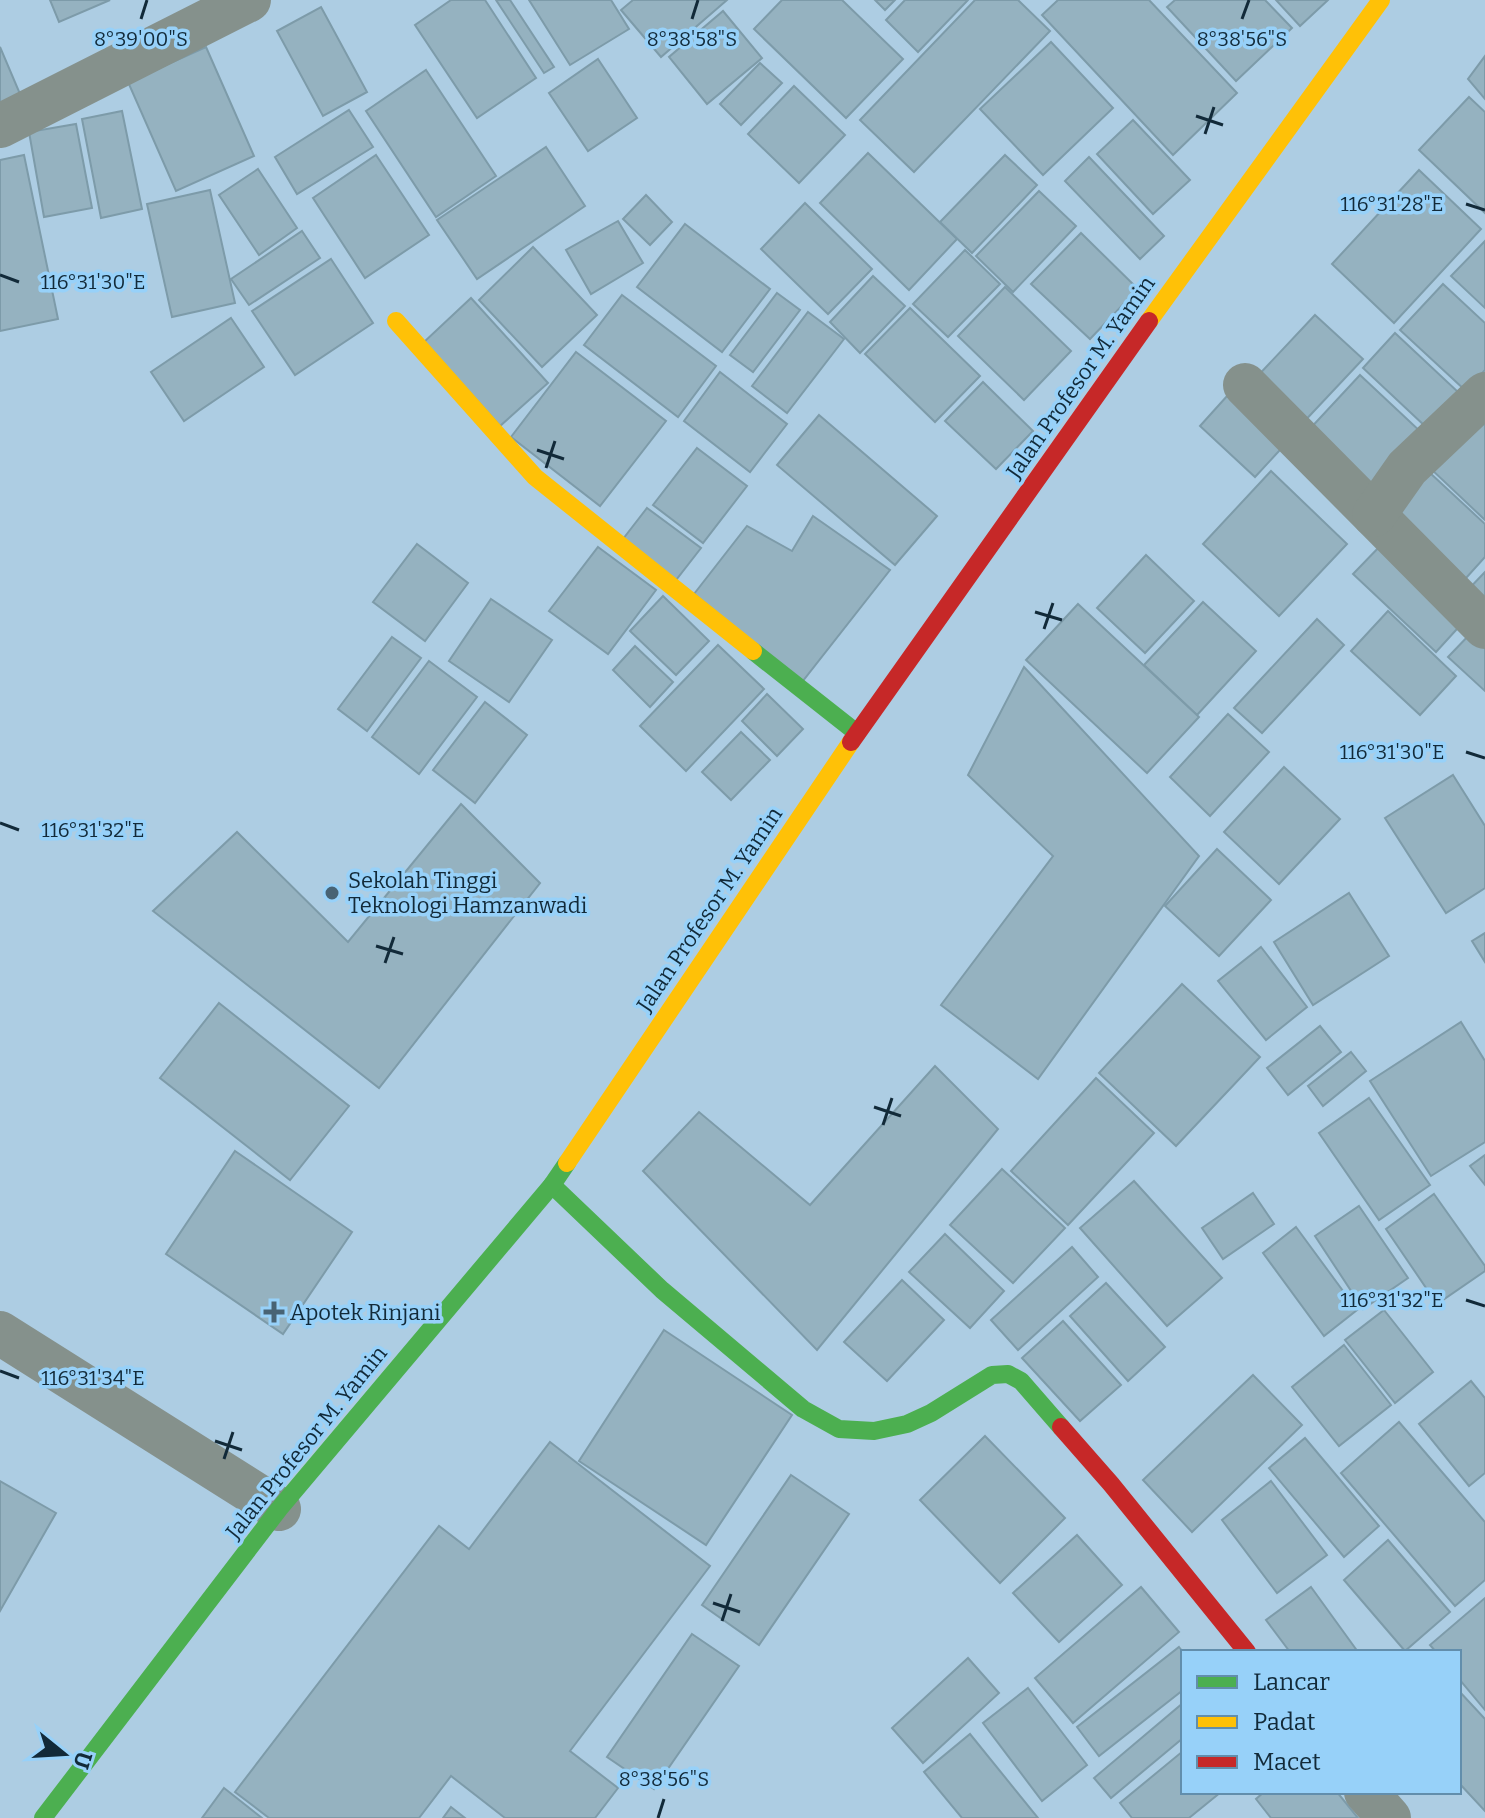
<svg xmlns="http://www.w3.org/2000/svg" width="1485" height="1818" viewBox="0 0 1485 1818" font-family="Bitter,serif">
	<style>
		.building { fill: #95b2c0; stroke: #7d9ba9; stroke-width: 2 }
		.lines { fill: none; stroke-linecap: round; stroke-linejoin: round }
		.street { stroke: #85918c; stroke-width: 44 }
		.fast { stroke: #4caf50; stroke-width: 18 }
		.slow { stroke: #ffc107; stroke-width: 18 }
		.jam { stroke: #c62828; stroke-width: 18 }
		.ticks { fill: none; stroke: #122a39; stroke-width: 3 }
		.poi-dot { fill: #486374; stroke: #97d1f9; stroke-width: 3 }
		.labels { text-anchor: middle; stroke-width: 7; stroke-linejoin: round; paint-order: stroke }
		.street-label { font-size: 22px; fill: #122a39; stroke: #97d1f9 }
		.poi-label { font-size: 22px; fill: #122a39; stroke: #97d1f9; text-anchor: start }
		.ticks-label { font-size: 20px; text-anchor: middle; fill: #122a39; stroke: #97d1f9; stroke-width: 7; stroke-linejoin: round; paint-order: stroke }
	</style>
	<rect width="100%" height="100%" fill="#adcde3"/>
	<g class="building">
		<path d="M50,0H110L59,22Z"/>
		<path d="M451,0H485L536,78L477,118L415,25Z"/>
		<path d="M496,0H510L554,67L544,73Z"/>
		<path d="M529,0H611L629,29L570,65Z"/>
		<path d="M633,0H727L661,57L621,10Z"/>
		<path d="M782,0H842L903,59L846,118L754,29Z"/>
		<path d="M875,0H895L885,10Z"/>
		<path d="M905,0H968L918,52L886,20Z"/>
		<path d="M975,0H1018L1050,31L914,172L860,120Z"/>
		<path d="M1058,0H1149L1237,93L1173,155L1042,15Z"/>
		<path d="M1175,0H1265L1292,28L1236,81L1167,7Z"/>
		<path d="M1276,0H1328L1300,26Z"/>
		<path d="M321,7L367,92L323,116L277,31Z"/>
		<path d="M723,11L762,58L707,104L669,57Z"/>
		<path d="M1051,42L1113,108L1043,175L980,109Z"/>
		<path d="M0,47L23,101L0,111Z"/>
		<path d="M206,47L254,156L176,191L128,82Z"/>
		<path d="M1485,56V99L1468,79Z"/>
		<path d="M598,59L637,118L588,151L549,93Z"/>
		<path d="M760,63L782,83L741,125L720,104Z"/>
		<path d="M426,70L496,176L436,217L366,111Z"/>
		<path d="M794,86L845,135L799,183L748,134Z"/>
		<path d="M1469,97L1485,112V213L1419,150Z"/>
		<path d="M349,110L373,147L297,194L275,157Z"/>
		<path d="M122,111L142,209L101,218L82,119Z"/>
		<path d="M1133,120L1190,180L1153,214L1097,154Z"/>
		<path d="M76,124L92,208L44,217L29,132Z"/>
		<path d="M546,147L585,206L477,279L437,220Z"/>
		<path d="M868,153L957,239L909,290L820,203Z"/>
		<path d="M24,155L58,319L0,331V160Z"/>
		<path d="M376,155L429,235L365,278L313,198Z"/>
		<path d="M1005,155L1037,185L972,253L940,222Z"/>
		<path d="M1089,157L1164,236L1140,259L1065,181Z"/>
		<path d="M258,169L297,228L259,255L219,195Z"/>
		<path d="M1419,170L1481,229L1394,323L1332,264Z"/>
		<path d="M210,190L235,303L172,317L147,204Z"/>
		<path d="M1039,191L1076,226L1013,292L976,256Z"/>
		<path d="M646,195L672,222L650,245L623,219Z"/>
		<path d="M805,203L872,269L828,314L761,249Z"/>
		<path d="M618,221L643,263L591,294L566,250Z"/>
		<path d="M685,224L770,289L722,352L637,287Z"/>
		<path d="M302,231L320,258L249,305L231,279Z"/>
		<path d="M1081,233L1138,289L1090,339L1031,284Z"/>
		<path d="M1485,241V308L1451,276Z"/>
		<path d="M533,247L597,315L542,367L479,300Z"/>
		<path d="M965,250L1000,284L948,337L913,304Z"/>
		<path d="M331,259L373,323L295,375L252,311Z"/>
		<path d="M873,276L905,306L860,353L830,322Z"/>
		<path d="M1443,284L1485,323V370L1466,391L1400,330Z"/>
		<path d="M1005,287L1071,351L1024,400L958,336Z"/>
		<path d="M777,293L800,310L753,372L730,355Z"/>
		<path d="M622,295L716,366L678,417L584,345Z"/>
		<path d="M471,298L548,383L500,426L424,342Z"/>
		<path d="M910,308L980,376L935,422L865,354Z"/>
		<path d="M808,312L844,339L787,413L752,386Z"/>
		<path d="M1315,315L1363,359L1299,427L1252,382Z"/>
		<path d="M231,318L264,367L184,421L151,372Z"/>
		<path d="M1395,333L1458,392L1426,427L1363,368Z"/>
		<path d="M576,352L666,421L600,506L511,437Z"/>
		<path d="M720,372L787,424L750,472L684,421Z"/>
		<path d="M1360,375L1423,434L1369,492L1306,433Z"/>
		<path d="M983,382L1033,431L996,469L945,421Z"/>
		<path d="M1237,385L1292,437L1255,477L1200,426Z"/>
		<path d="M1485,408V520L1430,468Z"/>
		<path d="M819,415L937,516L895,565L777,465Z"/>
		<path d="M697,448L747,486L703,543L653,505Z"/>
		<path d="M1271,471L1347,544L1279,616L1203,544Z"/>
		<path d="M1429,472L1485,524V557L1457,588L1384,520Z"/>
		<path d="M647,508L701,548L676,580L623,539Z"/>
		<path d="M813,516L890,570L802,682L694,594L747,526L792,551Z"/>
		<path d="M1385,541L1467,618L1436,652L1353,574Z"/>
		<path d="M417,544L468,583L425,641L373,602Z"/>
		<path d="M598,547L656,590L608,654L549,611Z"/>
		<path d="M1146,555L1194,601L1145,653L1097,608Z"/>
		<path d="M1485,572V620L1461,597Z"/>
		<path d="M663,596L709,641L676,675L630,631Z"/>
		<path d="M491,599L552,640L509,702L449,661Z"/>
		<path d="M1203,602L1256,651L1197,715L1144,665Z"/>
		<path d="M1078,604L1199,717L1147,773L1026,660Z"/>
		<path d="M1388,611L1456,676L1420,715L1351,651Z"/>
		<path d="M1317,619L1344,645L1262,733L1234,708Z"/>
		<path d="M1473,631L1485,642V691L1448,657Z"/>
		<path d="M392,637L421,658L367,731L338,709Z"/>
		<path d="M718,645L764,689L686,771L640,726Z"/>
		<path d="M635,646L673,682L650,707L613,670Z"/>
		<path d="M429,661L477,697L419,774L372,737Z"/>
		<path d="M1024,667L1199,856L1038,1079L941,1005L1053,856L968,775Z"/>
		<path d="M767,694L803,729L777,756L742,721Z"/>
		<path d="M485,702L527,735L475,803L433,770Z"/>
		<path d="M1228,714L1269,752L1210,816L1170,777Z"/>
		<path d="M741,732L770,760L731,800L702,772Z"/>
		<path d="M1284,767L1340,819L1279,884L1224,832Z"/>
		<path d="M1453,775L1485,826V888L1446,913L1385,818Z"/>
		<path d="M461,804L540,883L379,1088L153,911L237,832L348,942Z"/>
		<path d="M1217,849L1271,900L1219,956L1165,906Z"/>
		<path d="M1349,893L1389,956L1313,1005L1274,942Z"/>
		<path d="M1485,933V962L1472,941Z"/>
		<path d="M1261,947L1307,1007L1266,1040L1218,981Z"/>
		<path d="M1182,984L1260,1057L1176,1146L1099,1073Z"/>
		<path d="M219,1003L349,1106L290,1180L160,1078Z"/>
		<path d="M1461,1022L1485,1061V1142L1431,1176L1370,1081Z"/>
		<path d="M1320,1026L1341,1052L1288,1095L1267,1068Z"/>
		<path d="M1351,1052L1366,1071L1323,1106L1308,1086Z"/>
		<path d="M935,1066L998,1129L817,1350L643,1171L699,1112L810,1205Z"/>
		<path d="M1096,1078L1154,1133L1068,1225L1011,1171Z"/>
		<path d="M1369,1098L1430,1185L1379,1220L1319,1133Z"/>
		<path d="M235,1151L352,1232L283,1334L166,1254Z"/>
		<path d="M1485,1155V1185L1470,1166Z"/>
		<path d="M1002,1169L1065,1228L1013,1283L950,1225Z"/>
		<path d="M1134,1181L1222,1278L1167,1326L1080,1228Z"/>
		<path d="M1253,1193L1274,1224L1223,1259L1202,1228Z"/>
		<path d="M1434,1194L1485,1266V1271L1437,1304L1386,1229Z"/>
		<path d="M1359,1206L1408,1278L1363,1309L1315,1236Z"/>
		<path d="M1296,1227L1357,1310L1324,1336L1263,1253Z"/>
		<path d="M945,1234L1004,1291L970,1328L909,1272Z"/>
		<path d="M1072,1247L1098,1277L1018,1350L991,1320Z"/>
		<path d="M902,1280L944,1320L887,1381L844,1342Z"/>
		<path d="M1106,1283L1165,1347L1128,1381L1070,1316Z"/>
		<path d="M1384,1310L1433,1372L1395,1403L1345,1340Z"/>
		<path d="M1063,1321L1121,1385L1080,1421L1022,1358Z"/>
		<path d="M664,1330L792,1415L706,1545L579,1461Z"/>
		<path d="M1344,1345L1391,1405L1339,1446L1292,1387Z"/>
		<path d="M1253,1375L1302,1425L1192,1532L1143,1480Z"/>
		<path d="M1471,1381L1485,1398V1473L1469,1486L1419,1424Z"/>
		<path d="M1399,1422L1485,1522V1580L1455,1606L1341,1473Z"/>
		<path d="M985,1436L1065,1518L1000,1583L920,1500Z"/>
		<path d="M1305,1438L1379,1526L1344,1557L1269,1468Z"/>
		<path d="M550,1442L710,1566L570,1751L618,1788L595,1818H505L451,1776L419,1818H269L235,1792L439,1526L469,1549Z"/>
		<path d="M791,1475L849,1514L759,1645L702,1605Z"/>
		<path d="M0,1481L56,1513L0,1611Z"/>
		<path d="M1271,1481L1327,1555L1277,1593L1222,1520Z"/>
		<path d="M1077,1535L1122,1585L1059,1642L1013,1593Z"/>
		<path d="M1388,1540L1450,1612L1405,1651L1344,1580Z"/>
		<path d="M1141,1587L1179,1632L1073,1723L1035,1678Z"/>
		<path d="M1311,1587L1358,1652H1290L1266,1620Z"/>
		<path d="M1485,1598V1710L1459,1679V1652H1436L1430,1645Z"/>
		<path d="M692,1634L739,1666L654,1789L607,1757Z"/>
		<path d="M1179,1647L1183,1652V1690L1099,1756L1077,1727Z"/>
		<path d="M968,1658L999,1693L923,1763L892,1728Z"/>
		<path d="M1028,1688L1087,1765L1042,1801L983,1723Z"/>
		<path d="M1459,1691L1485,1719V1811L1459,1783Z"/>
		<path d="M1183,1703V1738L1111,1798L1094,1778Z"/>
		<path d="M970,1734L1038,1818H962L924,1772Z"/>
		<path d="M1183,1751V1792H1221L1189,1818H1132L1120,1803Z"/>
		<path d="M224,1788L262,1818H202Z"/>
		<path d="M1264,1792H1337L1358,1818H1271L1256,1799Z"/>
		<path d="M451,1807L465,1818H443Z"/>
	</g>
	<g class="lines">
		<g class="street">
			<path d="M0,126L249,0"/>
			<path d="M1245,385L1485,627"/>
			<path d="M1374,515L1407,468L1485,394"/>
			<path d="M0,1333L279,1509"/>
			<path d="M1366,1792L1389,1818"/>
		</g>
		<g class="fast">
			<path d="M753,651L857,733"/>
			<path d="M552,1185L662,1290L803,1409L839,1429L874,1431L907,1424L931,1413L992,1375L1008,1374L1021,1381L1061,1427"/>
			<path d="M43,1818L279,1509L552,1185L567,1163"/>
		</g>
		<g class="slow">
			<path d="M396,321L535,477L753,651"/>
			<path d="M1149,321L1381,0"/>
			<path d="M567,1163L851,742"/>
		</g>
		<g class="jam">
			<path d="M851,742L1149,321"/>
			<path d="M1061,1427L1111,1484L1247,1652"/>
		</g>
	</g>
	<path class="ticks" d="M141,19L147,0M692,19L698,0M1242,19L1249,0M1196,116L1223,125M1205,134L1214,107M1466,204L1485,210M0,275L19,282M537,450L564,459M546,468L555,441M1035,612L1062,620M1044,629L1053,603M1466,752L1485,758M0,823L19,830M376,946L403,954M385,963L394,937M874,1107L901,1116M883,1125L892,1098M1466,1300L1485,1306M0,1371L19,1378M215,1441L242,1450M224,1459L233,1432M713,1603L740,1612M722,1621L731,1594M658,1818L664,1799"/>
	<g class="poi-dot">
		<circle cx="332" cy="893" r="8"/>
		<path d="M270 1300h8v8h8v8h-8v8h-8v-8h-8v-8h8z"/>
	</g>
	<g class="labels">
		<g class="street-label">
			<text transform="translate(1080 377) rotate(-55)" y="8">Jalan Profesor M. Yamin</text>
			<text transform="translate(709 909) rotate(-56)" y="8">Jalan Profesor M. Yamin</text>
			<text transform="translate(306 1442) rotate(-51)" y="8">Jalan Profesor M. Yamin</text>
		</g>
		<g class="poi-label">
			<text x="348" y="888">Sekolah Tinggi<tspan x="348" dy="25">Teknologi Hamzanwadi</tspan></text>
			<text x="290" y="1320">Apotek Rinjani</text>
		</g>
	</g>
	<g class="ticks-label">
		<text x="141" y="46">8°39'00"S</text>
		<text x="692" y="46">8°38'58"S</text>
		<text x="1242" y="46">8°38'56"S</text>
		<text x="1392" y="211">116°31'28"E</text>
		<text x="93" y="289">116°31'30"E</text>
		<text x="1392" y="759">116°31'30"E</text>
		<text x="93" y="837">116°31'32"E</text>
		<text x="1392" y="1307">116°31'32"E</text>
		<text x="93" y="1385">116°31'34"E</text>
		<text x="664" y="1786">8°38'56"S</text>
	</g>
	<rect x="1181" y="1650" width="280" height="144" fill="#97d1f9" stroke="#628eac" stroke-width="2"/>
	<rect x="1197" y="1676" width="40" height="12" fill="#4caf50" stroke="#628eac" stroke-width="2"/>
	<text x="1253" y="1690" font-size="24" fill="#122a39">Lancar</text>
	<rect x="1197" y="1716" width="40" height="12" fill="#ffc107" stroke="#628eac" stroke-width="2"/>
	<text x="1253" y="1730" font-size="24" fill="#122a39">Padat</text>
	<rect x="1197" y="1756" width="40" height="12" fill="#c62828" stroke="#628eac" stroke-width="2"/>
	<text x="1253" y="1770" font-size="24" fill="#122a39">Macet</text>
	<g transform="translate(64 1754) rotate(108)" stroke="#97d1f9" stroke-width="6" paint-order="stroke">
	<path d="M0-6L14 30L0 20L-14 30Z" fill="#122a39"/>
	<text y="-12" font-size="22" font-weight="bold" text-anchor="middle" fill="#122a39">U</text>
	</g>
</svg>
